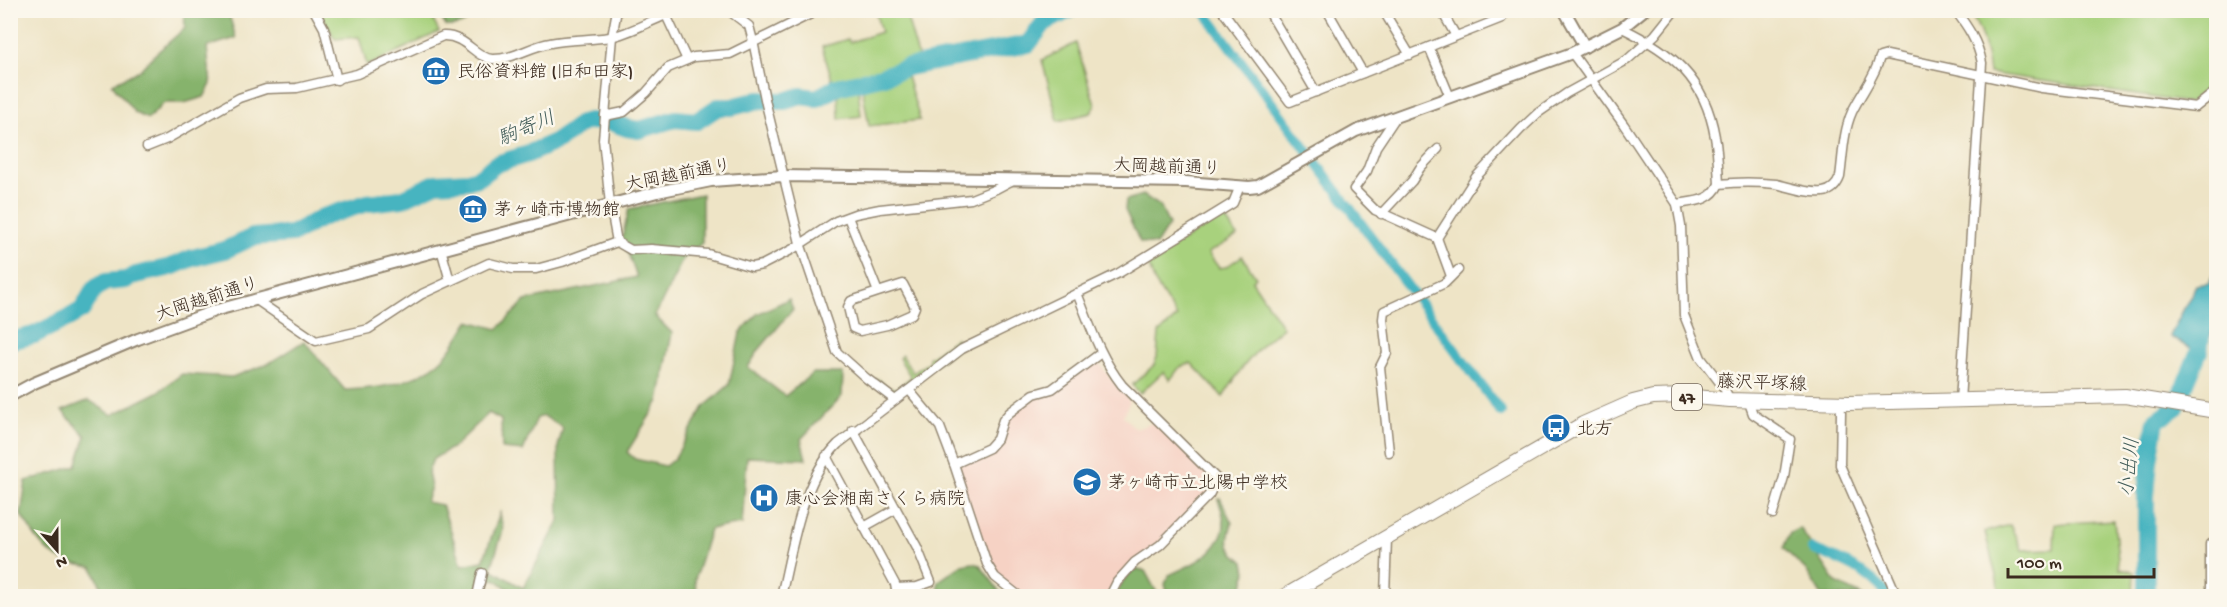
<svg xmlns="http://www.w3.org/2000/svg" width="2227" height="607" viewBox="0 0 2227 607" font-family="'Gochi Hand','Klee One',sans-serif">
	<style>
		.built { fill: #f6d2c4 }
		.green { fill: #a8d17d; stroke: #727e4e; stroke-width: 1.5 }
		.forest { fill: #86b36c; stroke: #606e45; stroke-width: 1.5; fill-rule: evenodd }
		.water { fill: #46b4c0; stroke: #406f6f; stroke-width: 1.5 }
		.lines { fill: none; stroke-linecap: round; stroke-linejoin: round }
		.canal { stroke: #46b4c0; stroke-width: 10 }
		.river { stroke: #46b4c0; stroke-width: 18 }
		.minor-casing { stroke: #948772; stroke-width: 11 }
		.tertiary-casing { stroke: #948772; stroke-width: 14 }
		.primary-casing { stroke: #948772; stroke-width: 16 }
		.minor { stroke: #fff; stroke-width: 8 }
		.tertiary { stroke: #fff; stroke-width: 10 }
		.primary { stroke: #fff; stroke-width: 14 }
		.labels { text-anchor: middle; stroke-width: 5; stroke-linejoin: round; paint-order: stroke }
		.shield { fill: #fbf7ec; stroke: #75685c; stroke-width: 1.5 }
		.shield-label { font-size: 16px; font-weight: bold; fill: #3b2a1e }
		.poi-label { font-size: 18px; fill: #3b2a1e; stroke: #fbf7ec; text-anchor: start }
		.street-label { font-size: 18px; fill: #3b2a1e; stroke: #fbf7ec }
		.water-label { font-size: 20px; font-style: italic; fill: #3f5a57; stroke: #fbf7ec }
	</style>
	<rect width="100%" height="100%" fill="#fbf7ec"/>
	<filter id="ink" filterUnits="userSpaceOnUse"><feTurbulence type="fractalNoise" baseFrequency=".0167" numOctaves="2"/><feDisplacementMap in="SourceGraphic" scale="12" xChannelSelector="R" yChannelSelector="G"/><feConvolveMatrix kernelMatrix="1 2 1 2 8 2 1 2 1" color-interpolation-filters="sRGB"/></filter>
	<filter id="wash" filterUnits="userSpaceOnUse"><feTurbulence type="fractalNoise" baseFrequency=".008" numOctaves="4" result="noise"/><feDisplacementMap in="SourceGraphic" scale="24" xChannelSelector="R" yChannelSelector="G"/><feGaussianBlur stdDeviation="1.35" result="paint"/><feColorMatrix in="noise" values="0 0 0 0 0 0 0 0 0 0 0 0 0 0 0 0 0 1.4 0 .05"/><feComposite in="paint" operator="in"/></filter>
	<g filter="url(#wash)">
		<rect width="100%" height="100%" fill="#eee4c6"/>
		<path class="built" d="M1094,363L1101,365L1112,381L1130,401L1123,416L1136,429L1153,423L1211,477L1212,487L1107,596H1023L1011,589L997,576L989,564L958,468L962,463L989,453L999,444L1006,419L1035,397Z"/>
		<g class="green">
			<path d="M319,11H432L434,22L439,32L367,66L359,37L335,39Z"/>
			<path d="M875,11H905L919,59L879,73L833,83L822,47L848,39L850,42L881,32Z"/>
			<path d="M1968,11H2216V91L2208,87L2190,103L1989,73C1986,52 1982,27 1968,11Z"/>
			<path d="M1076,43L1095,105L1091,113L1058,121L1042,60Z"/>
			<path d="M906,73L920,120L869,126L862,87L892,80Z"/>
			<path d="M858,87L861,116L839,119L838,91Z"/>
			<path d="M1223,215L1237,236L1208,253L1219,268L1226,267L1242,256L1256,277L1252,281L1283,327L1262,345L1242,368L1223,397L1191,363L1179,368L1170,380L1163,372L1140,393L1132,385L1154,365L1157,357L1159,333L1177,317L1154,281L1148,263Z"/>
			<path d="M956,338L961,346L894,394H891L875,380L878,379L886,386L896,389L911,377L899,358L902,355L913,373L929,362V358Z"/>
			<path d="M2114,520L2119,569L2134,572L2133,596H2001L1985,532L2010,525L2022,550L2054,549L2055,524Z"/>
		</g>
		<g class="forest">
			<path d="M184,11H228L236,38L207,47L211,84L204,97L184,103H164L148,119L135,113L112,84L140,70L152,57L185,28Z"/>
			<path d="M437,11H477C468,22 460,28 446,26Z"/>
			<path d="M702,194V243L683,259L655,316L672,333L659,401L627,452L635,459L665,466L674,459L704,407L729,385L740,333L757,314L789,299L793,309L758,351L748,367L785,396L813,373H843L842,396L801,439L806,459L747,457L742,524L710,529L695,579L696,591L704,596H517L495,579L484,581L482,596H127L105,595L92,567C50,562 43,549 21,515L26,481L76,466L86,436L62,411L89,400L112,415L158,392L182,374L232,377L268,364L304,341L345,390C377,389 412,384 438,363C451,353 460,334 469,321L498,329L525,301L637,277L622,238L629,209ZM489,413L501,420L502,449L523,451L537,418L544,416L563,428L558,446L559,521L523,588L491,569L503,530L500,513L483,561L462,565L442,505L426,502L431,487L428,472L433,459L455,446Z"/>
			<path d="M1143,195L1160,206L1169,225L1156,245L1140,242L1125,210L1126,200Z"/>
			<path d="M1220,498L1232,523C1225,546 1227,547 1244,562L1246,572L1241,596H1165L1168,595L1165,584L1169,575C1190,566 1216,555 1223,531C1226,521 1221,508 1218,499Z"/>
			<path d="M1800,528L1836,583L1863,596H1822L1806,570L1783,548L1790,533Z"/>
			<path d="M973,563L980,565L1003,596H941L938,586L939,581L962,565Z"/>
			<path d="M1138,569L1145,571L1156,591L1163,596H1115C1121,585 1125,573 1138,569Z"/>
		</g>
		<path class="water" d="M2216,269V324L2202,353L2175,340L2170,336L2196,285L2209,283Z"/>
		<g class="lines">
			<g class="canal">
				<path d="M1203,10L1501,412"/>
				<path d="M1812,549C1842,560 1868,571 1889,596"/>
			</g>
			<g class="river">
				<path d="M10,341L34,335L70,317L82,310L95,288L106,282L126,280L136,275L171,267L192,258L225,250L253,237L292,234L323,217L367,203L402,199L436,183L468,181L480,177L496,164L528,154L557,141L582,123L589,121L611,122L627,128L639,130L675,119L697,121L718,107H732L759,100L785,101L800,96L817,98L837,87L881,77L908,67L1028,44L1044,23L1069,10"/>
				<path d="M2146,596V495L2149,461L2156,421L2176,407L2199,351L2205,310L2216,289"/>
			</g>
		</g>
	</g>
	<g filter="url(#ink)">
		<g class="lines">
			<g class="minor-casing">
				<g id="minor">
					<path d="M314,10L324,28L337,80"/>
					<path d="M617,10L612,37L603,139L610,204L617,242"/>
					<path d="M728,10L749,26L753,41L766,104L800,243L837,352L866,378L895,400"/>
					<path d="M1222,10L1290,102L1502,18L1498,10"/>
					<path d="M1268,10L1316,92"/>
					<path d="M1327,10L1363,73"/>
					<path d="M1383,10L1410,55"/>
					<path d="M1441,10L1456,36"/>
					<path d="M1955,10C1968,27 1978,42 1982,63L1960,401"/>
					<path d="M1622,28C1672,52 1705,78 1715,137C1718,152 1718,168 1719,184C1711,202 1694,201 1677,204"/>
					<path d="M1429,47L1450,97"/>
					<path d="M1572,53L1624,125L1677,204L1681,226L1684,315L1701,358L1724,388L1730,400"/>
					<path d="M605,116L624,112L646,93L668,68L694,57L730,54L819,10"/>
					<path d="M1396,117L1376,147L1367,171L1354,189L1375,210L1437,238L1451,276"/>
					<path d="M147,147L167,139L239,98L266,89L297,88L357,74L443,36C465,35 476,58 492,59C512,60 531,46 550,43C569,39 590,40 610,37C628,34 648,22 666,15L687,60"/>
					<path d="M1719,184C1738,182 1757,182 1776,184C1790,187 1809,194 1823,192C1832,191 1837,185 1840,177C1843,156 1843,132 1852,112C1861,93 1875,77 1880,57L1887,55L2042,88L2196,107L2211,95H2216"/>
					<path d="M1381,214L1412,181L1420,168L1438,149"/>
					<path d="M848,217L878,292L903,284L915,307L912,314L887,325L860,331L853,328L848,307L851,301L878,292"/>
					<path d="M1437,238L1476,177L1521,129L1538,113L1567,93L1627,60L1655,35L1675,10"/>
					<path d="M441,249L450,281"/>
					<path d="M1077,293C1090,325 1100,357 1122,385L1217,479L1209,495L1160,545L1135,562L1117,582L1110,596"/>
					<path d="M255,299L316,341L369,329L422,294L489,263L513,269H536L562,262L617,242L631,250L651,249L708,254L752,267L762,265L793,249L836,221L855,214L880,209L971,199L996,189L1013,180"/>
					<path d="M909,390L940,427L954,464L987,564L995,577L1019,596"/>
					<path d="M1748,400L1753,414L1790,439L1784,477L1773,514"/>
					<path d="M1839,403L1841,412L1840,465L1897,596"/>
					<path d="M853,430L917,547L931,582L917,587L896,588"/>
					<path d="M1389,452L1380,367L1387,353L1383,319L1384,311L1445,283L1458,270"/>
					<path d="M826,456L895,584L897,596"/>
					<path d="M954,464L989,448L997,439L1003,420L1009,413L1034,394L1052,389L1101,353"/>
					<path d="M864,527L896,509"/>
					<path d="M477,596L482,573"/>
					<path d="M781,596C793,547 801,481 838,444L962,349L1119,273L1233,203L1240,186"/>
					<path d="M1385,596L1387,538"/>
					<path d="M2210,596V544"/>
				</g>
			</g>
			<g class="tertiary-casing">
				<g id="tertiary">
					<path d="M1564,10L1585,47"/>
					<path d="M10,396L34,383L138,339L217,310L657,192L711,181L783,176L1186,182L1249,187L1258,186L1356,131L1572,53L1622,28L1644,10"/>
				</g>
			</g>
			<g class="primary-casing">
				<path id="primary" d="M1285,596L1583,424L1633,402L1653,397L1683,396L1730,400L1849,403L2125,396L2216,411"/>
			</g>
			<use href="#minor" class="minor"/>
			<use href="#tertiary" class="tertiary"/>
			<use href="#primary" class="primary"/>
		</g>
	</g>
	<defs>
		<g id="museum-disc" transform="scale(1.5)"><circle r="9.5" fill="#1f6fb2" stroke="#fbf7ec"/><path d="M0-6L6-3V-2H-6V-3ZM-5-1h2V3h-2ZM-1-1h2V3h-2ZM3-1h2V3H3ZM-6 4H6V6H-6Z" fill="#fff"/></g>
		<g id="bus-disc" transform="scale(1.5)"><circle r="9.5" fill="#1f6fb2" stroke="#fbf7ec"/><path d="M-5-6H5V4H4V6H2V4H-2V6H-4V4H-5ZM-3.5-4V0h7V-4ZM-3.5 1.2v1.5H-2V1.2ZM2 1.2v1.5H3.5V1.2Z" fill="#fff"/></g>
		<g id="school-disc" transform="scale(1.5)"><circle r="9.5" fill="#1f6fb2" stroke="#fbf7ec"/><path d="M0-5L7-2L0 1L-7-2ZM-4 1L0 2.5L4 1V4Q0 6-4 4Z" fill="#fff"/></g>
		<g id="hospital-disc" transform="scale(1.5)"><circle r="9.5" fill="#1f6fb2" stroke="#fbf7ec"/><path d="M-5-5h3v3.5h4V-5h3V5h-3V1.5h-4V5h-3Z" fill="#fff"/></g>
	</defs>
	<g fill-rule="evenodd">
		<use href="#museum-disc" x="436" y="71"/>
		<use href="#museum-disc" x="473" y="209"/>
		<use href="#bus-disc" x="1556" y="428"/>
		<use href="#school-disc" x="1087" y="482"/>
		<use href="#hospital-disc" x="764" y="498"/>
	</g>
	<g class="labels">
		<rect class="shield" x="1672" y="384" width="30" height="26" rx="4.5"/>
		<g class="shield-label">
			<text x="1687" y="403">47</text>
		</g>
		<g class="poi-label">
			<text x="457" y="77">民俗資料館 (旧和田家)</text>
			<text x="494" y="215">茅ヶ崎市博物館</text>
			<text x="1577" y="434">北方</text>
			<text x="1108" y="488">茅ヶ崎市立北陽中学校</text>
			<text x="785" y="504">康心会湘南さくら病院</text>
		</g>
		<g class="street-label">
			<text transform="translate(1167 166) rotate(2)" y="6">大岡越前通り</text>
			<text transform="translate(678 174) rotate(-11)" y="6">大岡越前通り</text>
			<text transform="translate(207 298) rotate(-18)" y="6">大岡越前通り</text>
			<text transform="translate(1762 382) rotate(2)" y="6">藤沢平塚線</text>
		</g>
		<g class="water-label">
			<text transform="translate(526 127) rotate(-23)" y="7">駒寄川</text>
			<text transform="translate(2128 467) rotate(-84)" y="7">小出川</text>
		</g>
	</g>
	<rect width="2227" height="607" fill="none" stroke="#fbf7ec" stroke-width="36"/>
	<g transform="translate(57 550) rotate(159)" stroke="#fbf7ec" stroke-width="4.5" paint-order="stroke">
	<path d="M0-4.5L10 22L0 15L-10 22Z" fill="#3b2a1e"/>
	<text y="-9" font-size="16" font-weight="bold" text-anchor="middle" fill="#3b2a1e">N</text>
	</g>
	<path d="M2008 568v9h146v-9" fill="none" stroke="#3b2a1e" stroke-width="3"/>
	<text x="2017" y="568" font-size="18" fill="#3b2a1e" stroke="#fbf7ec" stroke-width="4.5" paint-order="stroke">100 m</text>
</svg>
